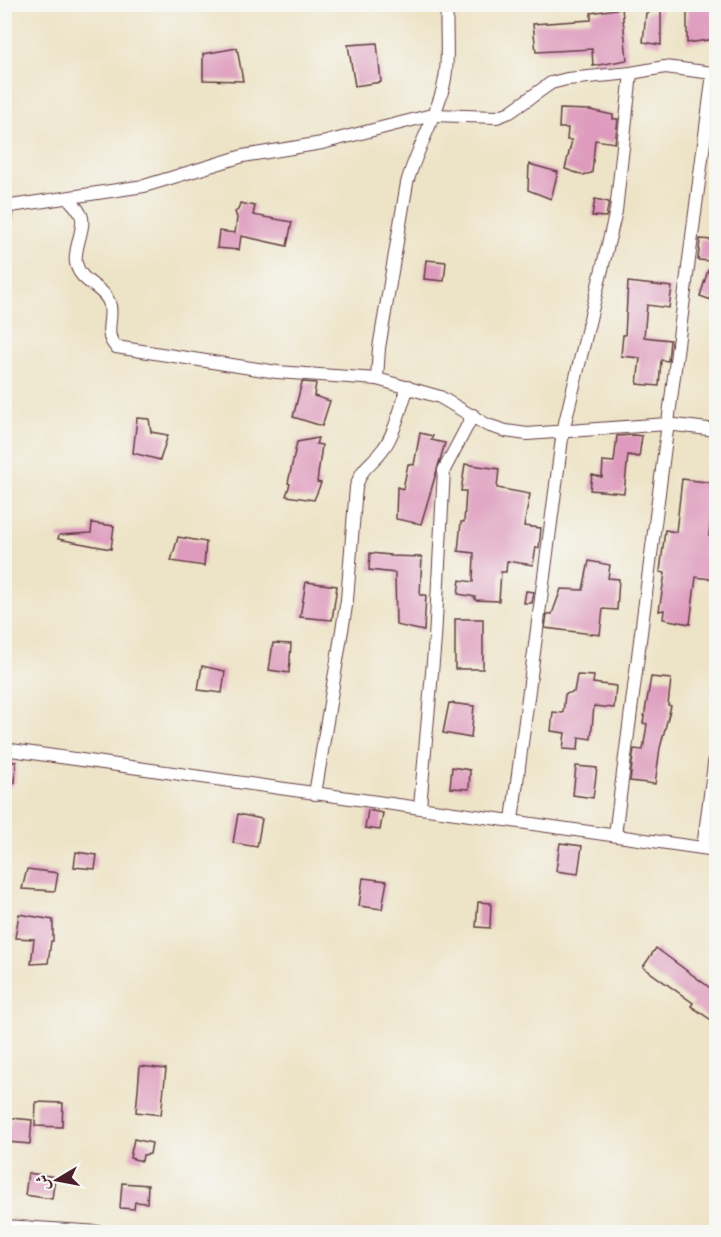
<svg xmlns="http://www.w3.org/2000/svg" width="721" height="1237" viewBox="0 0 721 1237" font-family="Alegreya,Amiri,serif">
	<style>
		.building { fill: #de9bbd }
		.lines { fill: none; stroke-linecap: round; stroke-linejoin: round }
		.minor-casing { stroke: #623c42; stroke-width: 14 }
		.minor { stroke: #fff; stroke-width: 12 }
	</style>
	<rect width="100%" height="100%" fill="#f6f6f2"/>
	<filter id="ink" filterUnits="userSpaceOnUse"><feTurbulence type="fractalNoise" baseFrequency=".0167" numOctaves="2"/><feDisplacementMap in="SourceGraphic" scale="12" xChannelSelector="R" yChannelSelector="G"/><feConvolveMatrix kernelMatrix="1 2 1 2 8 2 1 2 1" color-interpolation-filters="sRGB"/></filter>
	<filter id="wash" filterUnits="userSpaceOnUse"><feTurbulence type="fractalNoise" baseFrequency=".008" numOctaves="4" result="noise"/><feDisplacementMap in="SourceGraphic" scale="24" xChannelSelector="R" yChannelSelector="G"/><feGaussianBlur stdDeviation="1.35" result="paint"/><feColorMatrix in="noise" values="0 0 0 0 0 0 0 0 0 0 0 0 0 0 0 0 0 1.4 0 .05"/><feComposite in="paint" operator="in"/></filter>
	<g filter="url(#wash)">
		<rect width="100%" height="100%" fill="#ede3c6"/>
		<g id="blocks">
			<g class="building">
				<path d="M712,5L715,39L687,43V6Z"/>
				<path d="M622,8L627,60L593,66L592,49L536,52L533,24L591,20V13Z"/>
				<path d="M661,9V45L643,42L646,13Z"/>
				<path d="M377,43L381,82L355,86L348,45Z"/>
				<path d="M237,48L243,81L203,80V54Z"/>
				<path d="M560,109L590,110L613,115V119H618L615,143L595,140L592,173L583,175L565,169L572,140H567L568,128H559Z"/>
				<path d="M529,164L558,172L551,199L528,190Z"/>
				<path d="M595,199L609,202L606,217L592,216Z"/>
				<path d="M240,203L255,206L253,215L292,222L287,246L241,236L239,250L217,248L219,231L235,233L237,218L235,212L238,210Z"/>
				<path d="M700,239L712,240L710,261L698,260Z"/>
				<path d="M426,260L446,262L444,281L424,279Z"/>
				<path d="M708,270L717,271V302L700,296Z"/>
				<path d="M628,282L672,287L669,308L647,305L644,337L670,340L668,361L661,360L659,386L637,384L640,358L621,356L623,335H625Z"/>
				<path d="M302,382L316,383L314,396L330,401L322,426L293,417Z"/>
				<path d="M137,418L149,419L151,432L168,435L160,460L133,453Z"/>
				<path d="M420,433L433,436L431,440L445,443L421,524L396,519L397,487L403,489L408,464L414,465Z"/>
				<path d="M633,435L642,436L639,457L628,455L624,493L590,490L592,475L602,477L603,461L614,462L617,436Z"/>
				<path d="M318,438L316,444L322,445L317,482L321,483L314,500L286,496L290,484L288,483L297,442Z"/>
				<path d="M465,464L499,469L497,488L530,494L524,526L541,528L539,548L536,547L533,565L507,561L506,572H501L499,601L475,600V597L458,594L460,580L473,582L474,553L458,551L461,522H464L466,491H461Z"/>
				<path d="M682,479L714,483L709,536L717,537V580L696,577L690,624L663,619L664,610L659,611L665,573L660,572L665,530L676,532Z"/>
				<path d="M92,523L114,526L111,549L58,539L59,535L91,533Z"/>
				<path d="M178,537L206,542L204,566L171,561Z"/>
				<path d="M370,553L390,555V556L422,557L420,595H426L424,631L396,625L395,573L369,570Z"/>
				<path d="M589,561L610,565L608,578L619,579L617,610L603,609L600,635L545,628L547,614H552L561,589L583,590Z"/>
				<path d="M306,582L337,586L332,620L300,617Z"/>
				<path d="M526,591L534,592L532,603H524Z"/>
				<rect x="455" y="619" width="28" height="50"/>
				<path d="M273,643L291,644L289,673L269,670Z"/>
				<path d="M202,666L225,671L222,693L198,690Z"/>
				<path d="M577,675L594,676L593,683L616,686L614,708L594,706L591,739L579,737L578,750L563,749L565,733L551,731L553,712L563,713L565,694L574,692Z"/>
				<path d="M651,677L671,679L668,705L671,706L660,748L655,784L630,781L634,749L643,750L647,724L643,723Z"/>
				<path d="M449,703L474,706L471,738L443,733Z"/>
				<path d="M4,761L16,762L15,783L4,791Z"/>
				<path d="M576,766L597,768L593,798L573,795Z"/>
				<path d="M452,767L470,770L469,789L450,788Z"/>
				<path d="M368,810L383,813L380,830L365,828Z"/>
				<path d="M238,814L262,819L257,847L233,843Z"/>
				<path d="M560,843L582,846L578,874L556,871Z"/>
				<path d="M76,852L97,855L95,869L74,867Z"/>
				<path d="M27,869L58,873L55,891L22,889Z"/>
				<path d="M363,878L387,881L382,909L359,906Z"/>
				<path d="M478,902L491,903L490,928L476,927Z"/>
				<path d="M19,914L53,920V941H51L48,963L31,964L34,939L15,938Z"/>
				<path d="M656,948L717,993V1024L691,1006L693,1003L643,967Z"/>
				<path d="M140,1066L166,1069L161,1115L136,1112Z"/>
				<path d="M36,1102L63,1103L62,1127L35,1126Z"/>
				<path d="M11,1118L32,1120L30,1144L7,1142L8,1140L4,1139V1126L10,1127Z"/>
				<path d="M134,1139L152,1143L150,1154L143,1155L142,1161L130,1158Z"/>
				<path d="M28,1173L55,1177L52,1199L25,1195Z"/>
				<path d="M122,1183L148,1185L147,1203L135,1202L134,1209L120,1208Z"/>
			</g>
		</g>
	</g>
	<g filter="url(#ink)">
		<use href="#blocks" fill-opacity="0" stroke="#623c42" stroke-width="1.5"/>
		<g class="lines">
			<g class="minor-casing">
				<g id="minor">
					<path d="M447,4C445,31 450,62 443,88C435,120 416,150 407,183L379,348L377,379L440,397L487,425L506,431L527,434L667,424L716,430"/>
					<path d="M68,198C72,203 77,207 80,213C88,224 73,247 76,263C80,283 103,286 109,302C115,317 102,333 116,347L277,372L377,379"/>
					<path d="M4,207L144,186L243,156L322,143L432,115L497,117L510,112L551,83L567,79L631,73L665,67L713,73"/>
					<path d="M4,229L7,207"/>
					<path d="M4,749L716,850"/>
					<path d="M315,794L347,600L356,487C363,464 371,466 383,449C395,434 401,405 408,387"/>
					<path d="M420,807L435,639L444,470L473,415"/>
					<path d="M512,820L563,431L616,211L631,73"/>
					<path d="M615,835L713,73H716"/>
					<path d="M703,848L716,749"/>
					<path d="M4,1226L100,1232"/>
				</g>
			</g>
			<use href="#minor" class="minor"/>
		</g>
	</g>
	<rect width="721" height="1237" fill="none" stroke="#f6f6f2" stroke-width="24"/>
	<g transform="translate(57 1180) rotate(260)" stroke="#f6f6f2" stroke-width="4.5" paint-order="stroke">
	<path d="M0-4.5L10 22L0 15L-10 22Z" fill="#4a1f2b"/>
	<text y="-9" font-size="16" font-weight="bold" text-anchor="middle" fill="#4a1f2b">ش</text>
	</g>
</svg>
